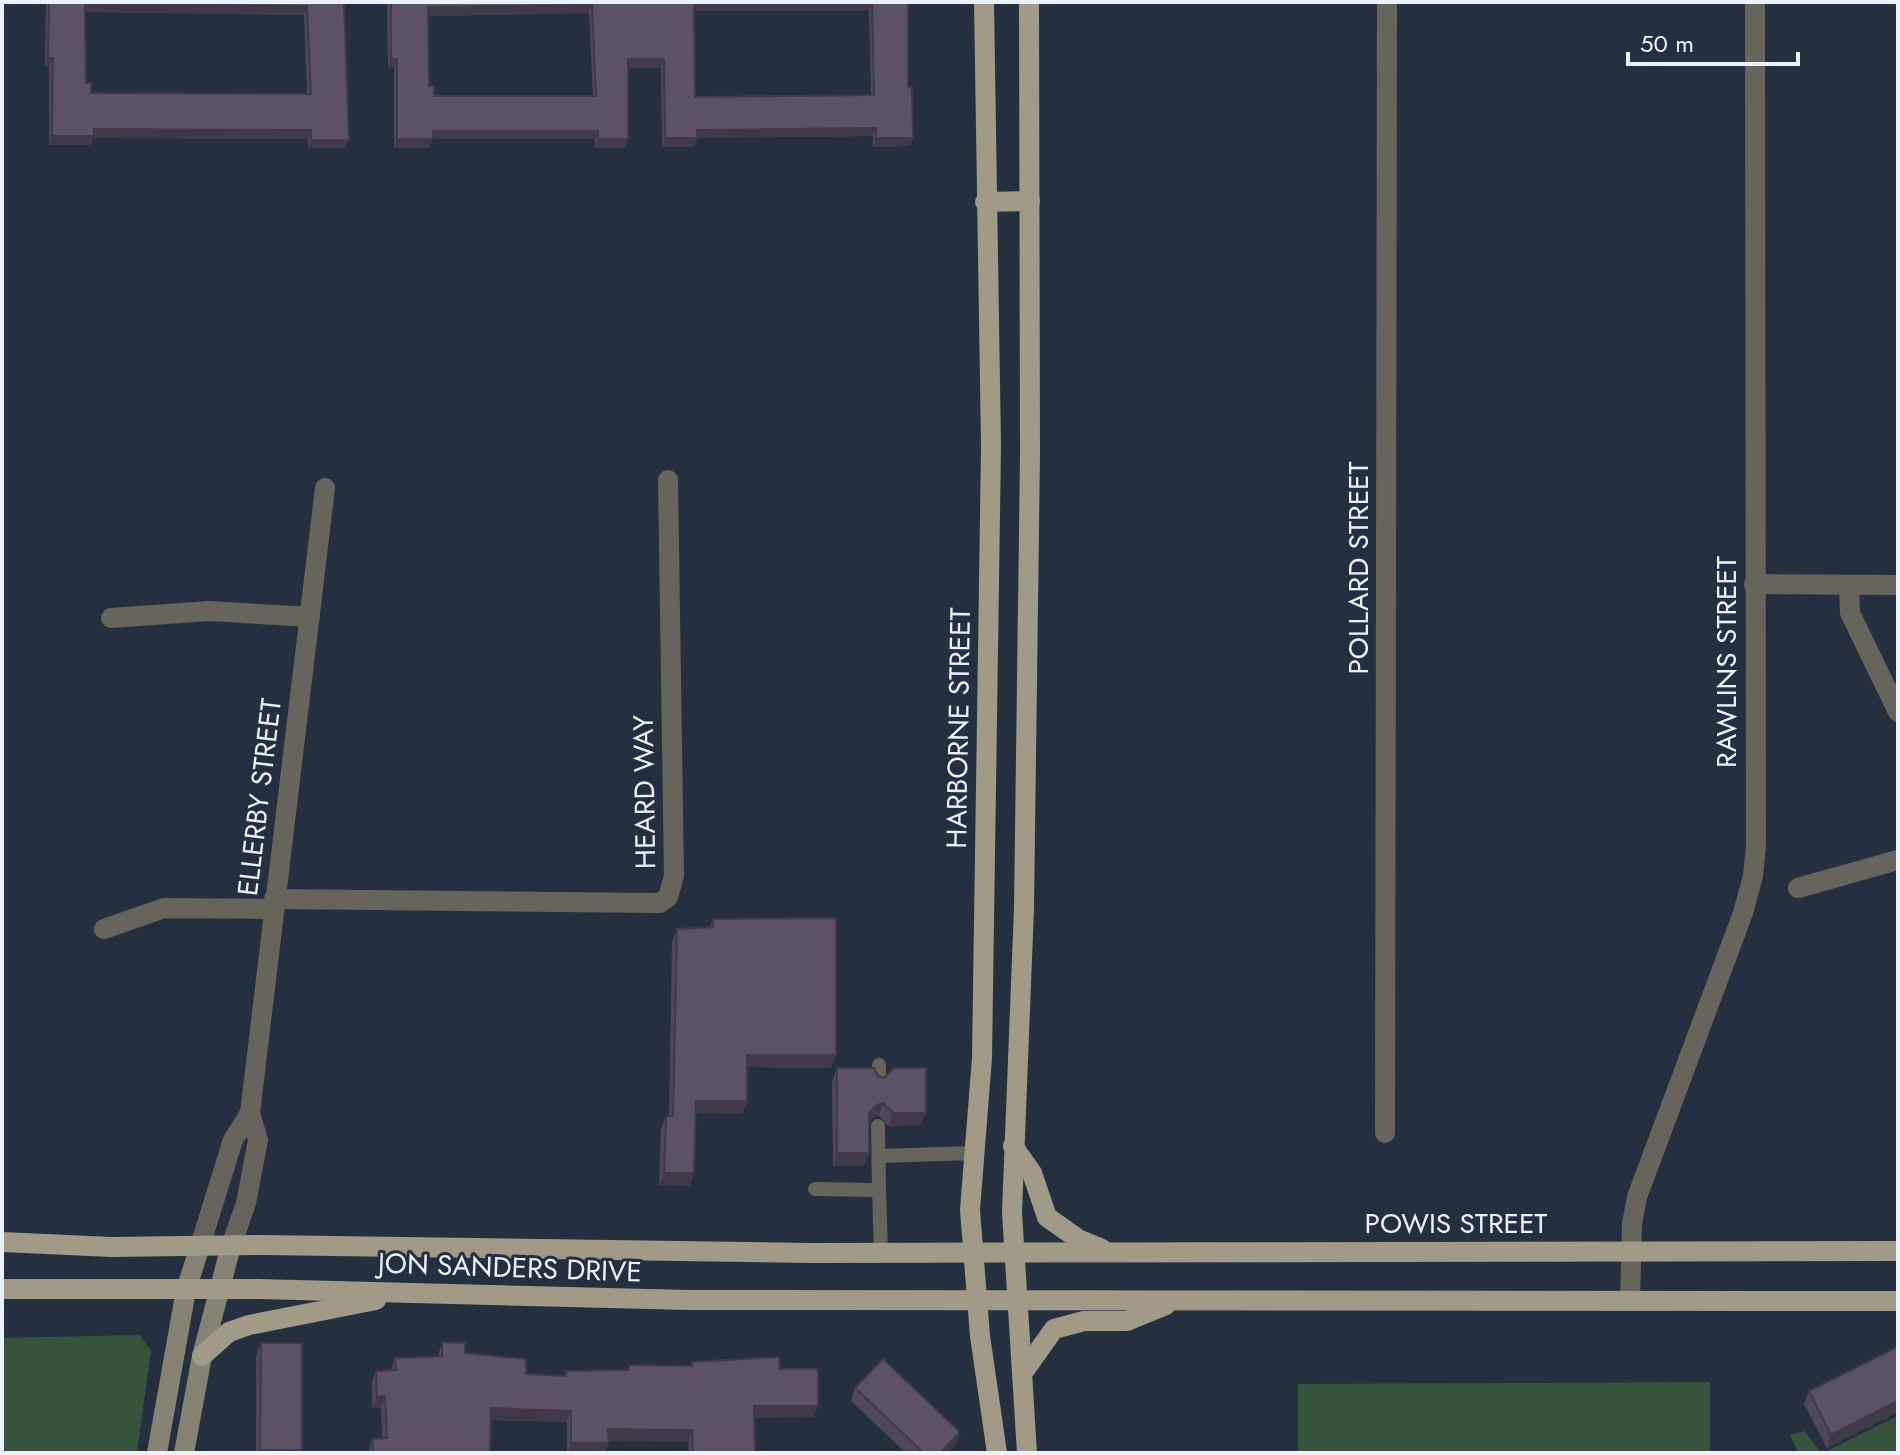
<svg xmlns="http://www.w3.org/2000/svg" width="1900" height="1455" viewBox="0 0 1900 1455" font-family="Jost,sans-serif">
	<style>
		.green { fill: #35543b }
		.lines { fill: none; stroke-linecap: round; stroke-linejoin: round }
		.service { stroke: #67655b; stroke-width: 14 }
		.minor { stroke: #67655b; stroke-width: 20 }
		.secondary { stroke: #878374; stroke-width: 20 }
		.primary { stroke: #a09a87; stroke-width: 20 }
		.wall { fill: #4f4757; fill-rule: evenodd }
		.shaded-wall { fill: #403947 }
		.building { fill: #5c5265; stroke: #403947; stroke-width: 2; fill-rule: evenodd }
		.labels { text-anchor: middle; stroke-width: 6; stroke-linejoin: round; paint-order: stroke }
		.street-label { font-size: 28px; fill: #eaf2fd; stroke: #242f3f }
	</style>
	<rect width="100%" height="100%" fill="#242f3f"/>
	<g class="green">
		<path d="M139,1335L151,1350L137,1453H2V1338Z"/>
		<path d="M1710,1382V1453H1298V1384Z"/>
		<path d="M1898,1416V1453H1798L1790,1435L1805,1431L1820,1452L1827,1451Z"/>
	</g>
	<g class="lines">
		<g class="service">
			<path d="M879,1065V1081"/>
			<path d="M878,1126L879,1190"/>
			<path d="M879,1156L975,1153"/>
			<path d="M815,1189L879,1190L881,1253"/>
		</g>
		<g class="minor">
			<path d="M1754,584L1898,585"/>
			<path d="M1849,585L1850,613L1898,712"/>
			<path d="M111,618L209,611L310,617"/>
			<path d="M1798,888L1898,860"/>
			<path d="M274,899L660,903L668,897L674,876L668,480"/>
			<path d="M104,929L164,908L272,909"/>
			<path d="M1385,1133L1387,2"/>
			<path d="M200,1246L233,1140L250,1113"/>
			<path d="M231,1246L246,1203L258,1140L250,1113L325,488"/>
			<path d="M1630,1301L1632,1224L1637,1197L1743,913L1753,876L1756,845L1755,2"/>
		</g>
		<g class="secondary">
			<path d="M157,1453L186,1290L200,1246"/>
			<path d="M184,1453L202,1356L231,1246"/>
		</g>
		<g class="primary">
			<path d="M984,2L991,446L982,1058L970,1210L980,1336L997,1453"/>
			<path d="M985,202L1030,201"/>
			<path d="M1013,1146L1032,1173L1047,1217L1078,1239L1102,1249"/>
			<path d="M2,1242L111,1247L263,1245L810,1253L1898,1251"/>
			<path d="M2,1289H258L689,1300L1898,1301"/>
			<path d="M202,1356L229,1332L249,1325L376,1300"/>
			<path d="M1022,1374L1054,1329L1084,1321H1127L1166,1305"/>
			<path d="M1027,1453L1012,1212L1024,908L1030,454L1029,2"/>
		</g>
	</g>
	<g class="wall">
		<path d="M46,2H344L345,148H308V139L93,138L91,145H49V67H45ZM85,12L304,15L307,94L91,93L86,83Z"/>
		<path d="M387,2H908V87L910,146L873,147V136L697,138L694,147H662L661,68H628L625,148H595V139H432L429,148H394V68H388ZM694,11H869L871,95L695,97ZM589,13L593,96H434L429,86V16Z"/>
		<path d="M713,919L831,1068L747,1067V1101L742,1114L696,1113L690,1186L659,1185L661,1128L666,1116H669L672,941L677,929L710,927Z"/>
		<path d="M837,1068L878,1076L926,1113L921,1125L888,1126L879,1116L872,1118L869,1121V1153L864,1166H833L832,1081Z"/>
		<path d="M442,1342L465,1353L526,1374L564,1376L566,1371L627,1370L629,1365L691,1366L692,1362L780,1369L814,1417L754,1418L755,1453H689L688,1442L609,1441L605,1453H567V1422L491,1420L490,1453H368L372,1439L382,1438L381,1408H372V1382L376,1371L391,1370L395,1358L438,1356Z"/>
		<path d="M261,1343L302,1450L301,1453H256V1356Z"/>
		<path d="M1898,1348V1412L1827,1448L1804,1404L1809,1391Z"/>
		<path d="M855,1388L956,1444L947,1453H906L851,1401Z"/>
	</g>
	<g class="shaded-wall">
		<path d="M694,2H872L869,11H691Z"/>
		<path d="M85,4L307,6L304,15L82,12Z"/>
		<path d="M592,5L589,13L425,16L428,7Z"/>
		<path d="M48,58H53L49,67H45Z"/>
		<path d="M391,59H397L394,68H388Z"/>
		<path d="M628,59H664L661,68H625Z"/>
		<path d="M876,128L873,136L697,138L694,147H662L665,138L697,130Z"/>
		<path d="M94,129L311,130L308,139L93,138L91,145H49L52,136Z"/>
		<path d="M433,131H598L595,139H433L429,148H394L397,139Z"/>
		<path d="M876,138H913L910,146L873,147Z"/>
		<path d="M598,139H628L625,148H595Z"/>
		<path d="M311,140H349L345,148H308Z"/>
		<path d="M747,1055H836L831,1068L742,1067Z"/>
		<path d="M696,1101H747L742,1114L692,1113Z"/>
		<path d="M883,1103L879,1116L872,1118L864,1126L869,1113L877,1105Z"/>
		<path d="M893,1113H926L921,1125L888,1126Z"/>
		<path d="M837,1153H869L864,1166H833Z"/>
		<path d="M664,1173H694L690,1186L659,1185Z"/>
		<path d="M385,1396L381,1408H372L377,1397Z"/>
		<path d="M1898,1401V1412L1827,1448L1831,1435Z"/>
		<path d="M754,1406H818L814,1417L750,1418Z"/>
		<path d="M491,1408L571,1411L567,1422L487,1420Z"/>
		<path d="M608,1429L692,1430L688,1442L604,1441Z"/>
		<path d="M960,1432L956,1444L947,1453H940Z"/>
		<path d="M571,1443H609L605,1453H568Z"/>
		<path d="M260,1450H302L301,1453H259Z"/>
	</g>
	<g class="building">
		<path d="M49,2H344L349,140H311V130L94,129V136H52L53,58H48ZM85,4L307,6L311,94L91,93V83H86Z"/>
		<path d="M391,2H908V87H912L913,138H876V128L697,130V138H665L664,59H628V139H598V131H433V139H397V59H391ZM694,2H872L874,95L695,97ZM592,5L596,96H434V86H429L428,7Z"/>
		<path d="M836,918V1055H747V1101H696L694,1173H664L666,1116H673L677,929L713,927V919Z"/>
		<path d="M837,1068H874L878,1076L884,1078L894,1068H926V1113H893L883,1103L877,1105L869,1113V1153H837Z"/>
		<path d="M442,1342L465,1343V1353L526,1359V1374L566,1376V1371L629,1370V1365L692,1366V1362L779,1357L780,1369H818V1406H754L755,1453H693L692,1430L608,1429L609,1443H571V1411L491,1408L490,1453H373L372,1439L387,1438L385,1396L377,1397L376,1371L396,1370L395,1358L442,1356Z"/>
		<path d="M261,1343H302V1450H260Z"/>
		<path d="M1897,1347L1898,1401L1831,1435L1809,1391Z"/>
		<path d="M883,1359L960,1432L940,1453H924L855,1388Z"/>
	</g>
	<g class="labels">
		<g class="street-label">
			<text transform="translate(1358 568) rotate(-90)" y="10">POLLARD STREET</text>
			<text transform="translate(1726 662) rotate(-90)" y="10">RAWLINS STREET</text>
			<text transform="translate(958 728) rotate(-89)" y="10">HARBORNE STREET</text>
			<text transform="translate(644 792) rotate(-91)" y="10">HEARD WAY</text>
			<text transform="translate(259 797) rotate(-83)" y="10">ELLERBY STREET</text>
			<text x="1456" y="1233">POWIS STREET</text>
			<text transform="translate(510 1267) rotate(2)" y="10">JON SANDERS DRIVE</text>
		</g>
	</g>
	<rect width="1900" height="1455" fill="none" stroke="#eaf2fd" stroke-width="8"/>
	<path d="M1628 52v12h170v-12" fill="none" stroke="#eaf2fd" stroke-width="4"/>
	<text x="1640" y="52" font-size="24" fill="#eaf2fd" stroke="#242f3f" stroke-width="6" paint-order="stroke">50 m</text>
</svg>
